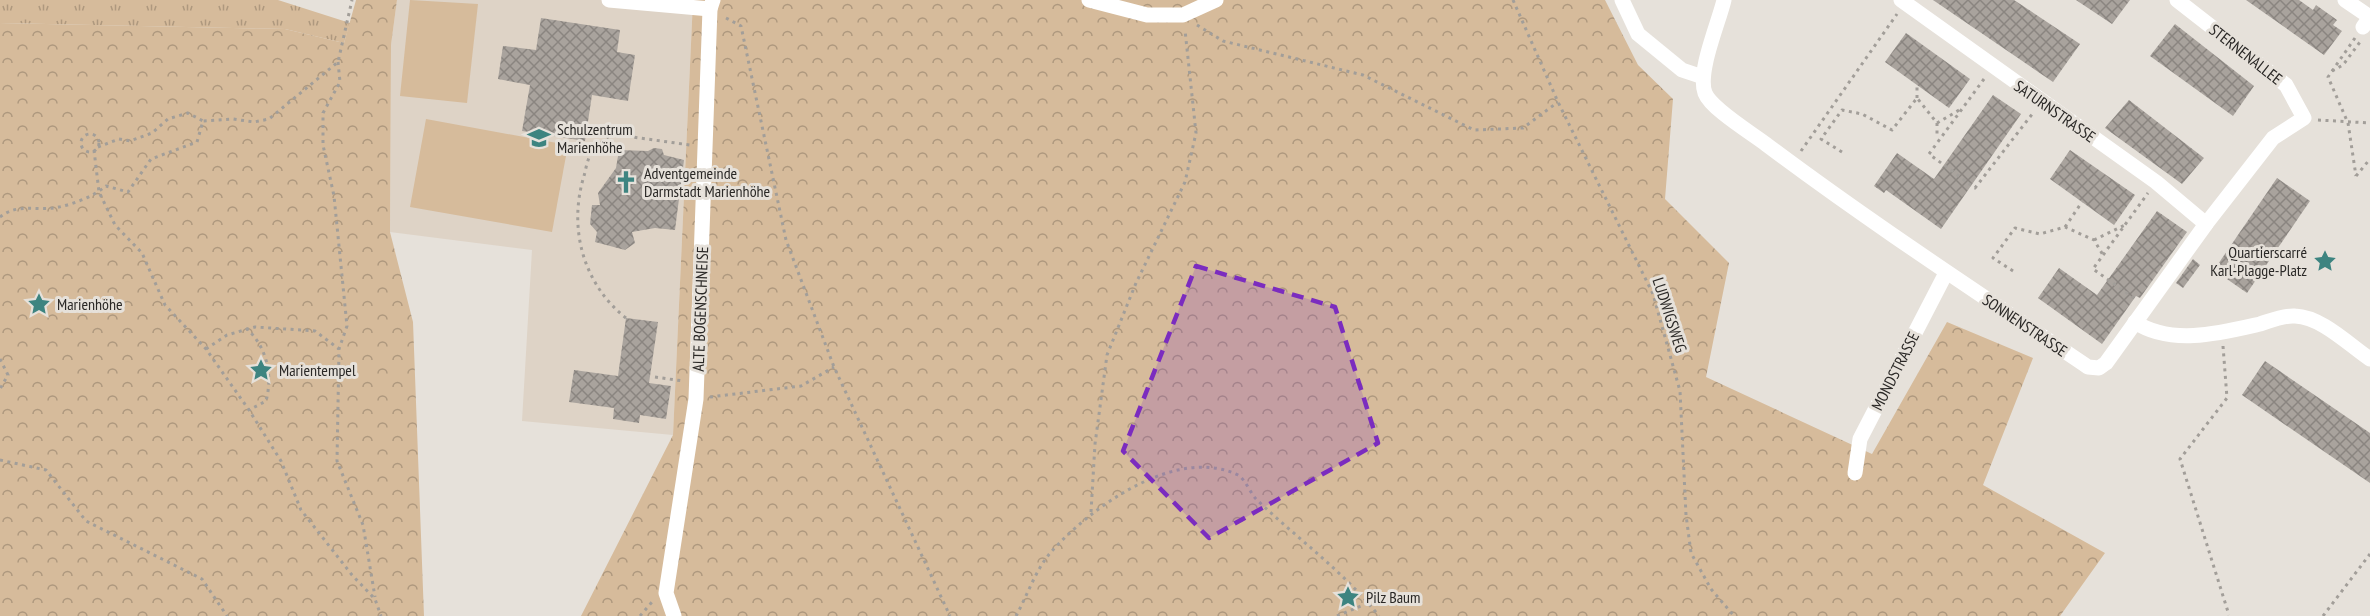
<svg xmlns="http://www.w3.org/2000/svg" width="2370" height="616" viewBox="0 0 2370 616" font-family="'PT Sans Narrow',sans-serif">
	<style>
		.built { fill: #ded3c6 }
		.grass { fill: url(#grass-tufts) }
		.forest { fill: url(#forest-crowns) }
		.garden { fill: #d6bb9b }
		.building { fill: url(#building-cross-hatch) }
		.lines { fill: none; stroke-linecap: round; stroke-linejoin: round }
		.path { stroke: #a29e99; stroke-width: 3; stroke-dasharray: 3 4.5; stroke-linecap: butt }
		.street { stroke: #fff; stroke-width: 15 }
		.marked { fill: #7b2cbf; fill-opacity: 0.2; stroke: #7b2cbf; stroke-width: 4.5; stroke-dasharray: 12 8; stroke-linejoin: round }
		.labels { text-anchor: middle; stroke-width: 6; stroke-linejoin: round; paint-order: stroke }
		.street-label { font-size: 16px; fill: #2a2826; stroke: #e6e1da }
		.poi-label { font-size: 16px; fill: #2a2826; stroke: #e6e1da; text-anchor: start }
	</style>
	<defs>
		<pattern id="grass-tufts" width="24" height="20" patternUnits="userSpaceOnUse" patternTransform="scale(1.5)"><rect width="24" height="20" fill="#d6bb9b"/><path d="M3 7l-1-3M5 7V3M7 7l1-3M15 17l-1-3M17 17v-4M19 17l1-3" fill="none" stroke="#ae987e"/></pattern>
		<pattern id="forest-crowns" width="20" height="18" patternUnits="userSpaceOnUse" patternTransform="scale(1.5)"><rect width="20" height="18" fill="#d6bb9b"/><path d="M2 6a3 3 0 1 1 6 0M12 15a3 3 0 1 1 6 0" fill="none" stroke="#ae987e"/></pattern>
		<pattern id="building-cross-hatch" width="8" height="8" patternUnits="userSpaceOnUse" patternTransform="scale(1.5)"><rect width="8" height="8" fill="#a9a39d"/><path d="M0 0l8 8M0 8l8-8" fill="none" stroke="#8a8580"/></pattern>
	</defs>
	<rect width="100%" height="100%" fill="#e6e1da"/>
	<path class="built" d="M397,0H693L673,435L522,421L532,250L390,232L391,45Z"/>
	<path class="grass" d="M0,0H278L350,23L344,43L285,29L0,23Z"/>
	<g class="forest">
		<path d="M356,0H397L391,45L390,232L413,322L424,616H0V23L285,29L344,43Z"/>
		<path d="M693,0H1605L1638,65L1673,99L1665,199L1729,263L1706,377L1872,454L1947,322L2033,358L1983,485L2105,553L2060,616H581L673,435Z"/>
	</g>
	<g class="garden">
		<path d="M410,0L478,4L467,103L400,96Z"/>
		<path d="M426,119L568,145L552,232L410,207Z"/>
	</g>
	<g class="building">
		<path d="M1933,0H2014L2080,44L2053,82Z"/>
		<path d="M2076,0H2130L2112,24Z"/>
		<path d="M2246,0H2299L2313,10L2316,5L2337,20L2333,25L2342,31L2324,55Z"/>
		<path d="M541,18L620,30L617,52L635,55L628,101L592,95L585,141L522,131L530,85L498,79L503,46L536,50Z"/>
		<path d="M2175,24L2254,86L2233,116L2150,56Z"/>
		<path d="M1906,33L1970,79L1949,108L1885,62Z"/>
		<path d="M1993,95L2021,114L1941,229L1886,190L1884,193L1874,186L1897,153L1934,179Z"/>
		<path d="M2129,100L2204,158L2182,184L2105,128Z"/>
		<path d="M654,148L662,149L664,155L684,160L675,230L655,228L632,232L635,243L625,250L595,242L597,232L590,224L592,205H600L598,193L616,168L619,150L648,151Z"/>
		<path d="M2070,150L2135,195L2114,225L2050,179Z"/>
		<path d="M2277,178L2310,201L2247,293L2214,270Z"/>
		<path d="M2157,211L2187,232L2140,298L2136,296L2102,344L2038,298L2059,268L2097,295Z"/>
		<path d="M2193,259L2200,265L2183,288L2176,283Z"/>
		<path d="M626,318L658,322L649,383L671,386L666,419L640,415L639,423L613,419L614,408L569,402L574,370L618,376Z"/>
		<path d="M2265,361L2370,433V483L2242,395Z"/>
	</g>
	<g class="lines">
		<g class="path">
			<path d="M1513,0L1558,102L1653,294L1680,391L1686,515L1691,553L1711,589L1734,616"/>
			<path d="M726,18L741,26L786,240L834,367L950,616"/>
			<path d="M1197,25L1223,41L1363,75L1474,130L1523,128L1558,102"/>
			<path d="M2355,38L2328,77L2348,123L2356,176"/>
			<path d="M338,62L340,82L323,113V145L334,196L347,326L339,349L337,461L363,525L375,597"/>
			<path d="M2332,71L2343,65L2360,42"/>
			<path d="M1984,79L1929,154L1975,188L2033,113"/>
			<path d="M1917,98V85"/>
			<path d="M2318,120L2370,123"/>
			<path d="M1937,123L1961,109"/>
			<circle cx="90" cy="143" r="9"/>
			<path d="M98,147L119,139L130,141L152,133L168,119L188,113L203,121"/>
			<path d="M94,150L99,192L115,225L142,253L165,305L206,349L249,410L281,461L301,510L352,575L375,599L381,616"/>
			<path d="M1801,151L1897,14"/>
			<path d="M1842,152L1821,139L1842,110L1862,114L1892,130L1917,98L1937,123V138"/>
			<path d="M2356,176L2370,159"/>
			<path d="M0,217C19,202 38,212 59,207C74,204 94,196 106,186L128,192L151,159L197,142L203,121L233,119L254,122L269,119L338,62L352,0"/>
			<path d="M2065,227L2082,202"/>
			<path d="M2094,240L2125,225"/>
			<path d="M2013,271L1993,258L2015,228L2040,234L2065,227L2094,240L2103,255"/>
			<path d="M2134,298L2093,269L2148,193"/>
			<path d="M626,318C583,284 568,228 584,176C586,169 587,160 591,154C596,147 605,140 611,134L690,145"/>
			<path d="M246,328C267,347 273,375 266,401L249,410"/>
			<path d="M2223,346L2227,398L2180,459L2229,615"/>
			<path d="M206,349L227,335L255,327L315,331L339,349"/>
			<path d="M0,359L8,375L0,389"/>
			<path d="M655,377L683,381"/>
			<path d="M710,397L801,386L834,367"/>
			<path d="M0,460L46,470L86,521L202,579L227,616"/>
			<path d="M1091,512L1095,444L1107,355L1136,283L1185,182L1196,133L1185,30"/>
			<path d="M640,616L652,602"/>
			<path d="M1016,616C1027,596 1036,569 1051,552C1090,508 1176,445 1238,475C1246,480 1250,493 1257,500C1298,539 1344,572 1379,616"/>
			<path d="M1337,616L1368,603"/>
			<path d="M2323,616L2370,554"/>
		</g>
		<g class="street">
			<path d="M609,0L710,9"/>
			<path d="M1089,0L1147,15H1183L1216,0"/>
			<path d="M1622,0L1638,34L1682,70L1703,77"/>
			<path d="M1724,0C1719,22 1697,72 1705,93C1711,109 1753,134 1767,145C1871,223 1980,294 2088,367L2099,368L2106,363L2206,224L2273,138L2304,118L2286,85L2177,0"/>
			<path d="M1901,0L2156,182L2206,224"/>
			<path d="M2345,0L2370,17L2363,27"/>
			<path d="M2135,322C2171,346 2221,333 2260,324C2270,321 2284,315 2295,316C2322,317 2349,345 2370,359"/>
			<path d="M1855,473L1860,439L1946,273"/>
			<path d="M674,616L666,593L696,399L710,9L713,0"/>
		</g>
	</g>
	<path class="marked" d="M1196,266L1335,307L1378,443L1209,538L1123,451Z"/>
	<defs>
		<g id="school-bare" transform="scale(1.8)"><path d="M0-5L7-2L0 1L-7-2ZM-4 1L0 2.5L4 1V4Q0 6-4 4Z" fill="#3d8480" stroke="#e6e1da" stroke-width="2.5" paint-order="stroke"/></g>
		<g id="church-bare" transform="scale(1.8)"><path d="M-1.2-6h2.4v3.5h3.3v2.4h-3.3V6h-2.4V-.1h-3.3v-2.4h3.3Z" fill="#3d8480" stroke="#e6e1da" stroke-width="2.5" paint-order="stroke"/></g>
		<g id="sight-bare" transform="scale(1.8)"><path d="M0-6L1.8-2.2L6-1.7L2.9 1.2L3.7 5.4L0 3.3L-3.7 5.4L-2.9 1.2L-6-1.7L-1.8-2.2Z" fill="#3d8480" stroke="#e6e1da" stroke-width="2.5" paint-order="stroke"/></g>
	</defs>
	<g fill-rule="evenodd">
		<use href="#school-bare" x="539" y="138"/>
		<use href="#church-bare" x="626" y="182"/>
		<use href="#sight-bare" x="2325" y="261"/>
		<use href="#sight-bare" x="39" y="304"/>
		<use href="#sight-bare" x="261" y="370"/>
		<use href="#sight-bare" x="1348" y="597"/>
	</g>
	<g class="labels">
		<g class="street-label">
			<text transform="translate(2246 54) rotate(38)" y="6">STERNENALLEE</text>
			<text transform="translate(2055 111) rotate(35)" y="6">SATURNSTRASSE</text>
			<text transform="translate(700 309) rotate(-88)" y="6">ALTE BOGENSCHNEISE</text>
			<text transform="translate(1670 315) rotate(72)" y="6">LUDWIGSWEG</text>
			<text transform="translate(2025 325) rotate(34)" y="6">SONNENSTRASSE</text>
			<text transform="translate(1895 371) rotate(-63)" y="6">MONDSTRASSE</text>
		</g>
		<g class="poi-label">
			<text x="557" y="135">Schulzentrum<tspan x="557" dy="18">Marienhöhe</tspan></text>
			<text x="644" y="179">Adventgemeinde<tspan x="644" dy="18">Darmstadt Marienhöhe</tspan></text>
			<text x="2307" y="258" text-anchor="end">Quartierscarré<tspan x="2307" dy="18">Karl-Plagge-Platz</tspan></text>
			<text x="57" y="310">Marienhöhe</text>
			<text x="279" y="376">Marientempel</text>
			<text x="1366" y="603">Pilz Baum</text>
		</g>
	</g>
</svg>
